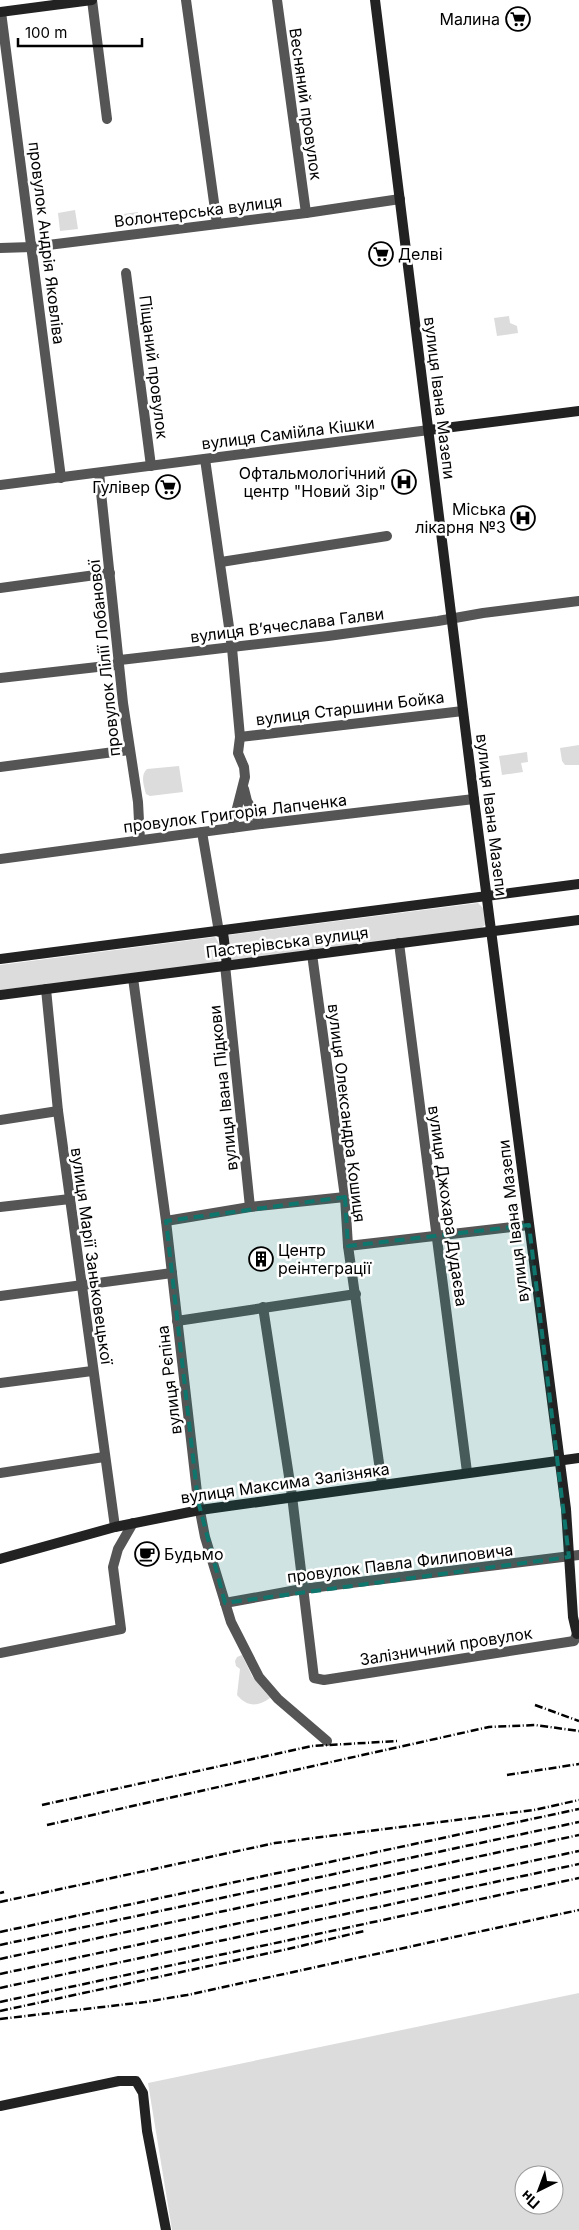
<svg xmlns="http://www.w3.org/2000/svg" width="579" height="2230" viewBox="0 0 579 2230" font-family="Inter,sans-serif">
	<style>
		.green { fill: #dcdcdc; fill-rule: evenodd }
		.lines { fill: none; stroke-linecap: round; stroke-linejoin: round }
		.street { stroke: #555; stroke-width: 10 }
		.secondary { stroke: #222; stroke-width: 10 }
		.rail { stroke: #000; stroke-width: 2.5; stroke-dasharray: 8 2.5 1 2.5; stroke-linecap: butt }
		.marked { fill: #0f766e; fill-opacity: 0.2; stroke: #0f766e; stroke-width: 4; stroke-dasharray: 10 6; stroke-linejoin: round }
		.labels { text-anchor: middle; stroke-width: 5; stroke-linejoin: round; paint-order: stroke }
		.poi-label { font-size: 16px; fill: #000; stroke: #fff; text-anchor: end }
		.street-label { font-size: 16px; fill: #000; stroke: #fff }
	</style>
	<rect width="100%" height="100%" fill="#fff"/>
	<g class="green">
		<path d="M75,210L78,229L60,231L58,213Z"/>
		<path d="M138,212L139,224L118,226L116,215Z"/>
		<path d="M509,316L510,323L517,326L518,333L497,336L494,318Z"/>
		<path d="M579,745V765H565L562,761L560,748Z"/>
		<path d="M527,752L528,762L521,763L523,772L502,775L499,756Z"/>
		<path d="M179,766L183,792L150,796L146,794C144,786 140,775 147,769Z"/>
		<path d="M478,903L484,909L486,924L480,929L233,960C227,954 226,943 229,935Z"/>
		<path d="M215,937C221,945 222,955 217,963L0,990V965Z"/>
		<path d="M242,1655L252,1676L270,1698C258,1707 247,1707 237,1695L240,1669L236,1666L235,1661L237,1657Z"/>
		<path d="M579,1993V2230H172L148,2083ZM524,2175H554V2205H524Z"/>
	</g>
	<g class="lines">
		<g class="street">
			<path d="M92,0L107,119"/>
			<path d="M186,0L217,224"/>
			<path d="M277,0L306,213"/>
			<path d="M1,12L61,478"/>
			<path d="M0,248L32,247L306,213L400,199"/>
			<path d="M126,273L151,466"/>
			<path d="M205,459L232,648L240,737L238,753L244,767L245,777L232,828"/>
			<path d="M99,473L123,703L138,802L140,840"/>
			<path d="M0,485L429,430"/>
			<path d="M221,562L387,536"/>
			<path d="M0,588L110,573"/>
			<path d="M0,678L115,665L120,660L328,636L438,621L483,613L579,601"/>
			<path d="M240,737L463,711"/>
			<path d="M0,767L129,750"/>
			<path d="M244,789L247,801L261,824"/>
			<path d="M202,832L219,932"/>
			<path d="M0,859L261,824L474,799"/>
			<path d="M399,943L467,1472"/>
			<path d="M312,954L345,1197L348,1246L382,1484"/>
			<path d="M225,965L250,1207"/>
			<path d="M133,978L166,1221L198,1501L205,1537L231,1622L259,1677L278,1699L327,1741"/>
			<path d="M46,989L58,1111L115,1527"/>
			<path d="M0,1120L58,1111"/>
			<path d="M0,1207L70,1199"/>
			<path d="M166,1221L250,1207L345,1197"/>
			<path d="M348,1246L529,1225"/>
			<path d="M0,1296L172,1273"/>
			<path d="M263,1307L292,1496L314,1678L324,1680L574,1641L577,1634"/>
			<path d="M177,1321L356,1294"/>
			<path d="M0,1383L92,1371"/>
			<path d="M0,1473L104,1457"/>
			<path d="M225,1603L302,1589L579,1555"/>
			<path d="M0,1653L121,1629L113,1567L118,1549L133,1523"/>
		</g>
		<g class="secondary">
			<path d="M375,0L474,799L566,1509L573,1617L577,1634"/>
			<path d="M0,12L92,0"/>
			<path d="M429,430L579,411"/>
			<path d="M223,932L227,965"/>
			<path d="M0,959L579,884"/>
			<path d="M0,995L579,920"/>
			<path d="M0,1559L115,1527L200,1510L579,1458"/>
			<path d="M0,2106L119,2081H136L143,2093L147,2131L166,2230"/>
		</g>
		<g class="rail">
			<path d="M535,1705L579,1721"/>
			<path d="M507,1775L579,1764"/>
			<path d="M42,1805L312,1746L398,1741"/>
			<path d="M47,1825L489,1727L535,1725L579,1731"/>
			<path d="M0,1893L4,1892"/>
			<path d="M0,1902L275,1843L534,1810L579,1800"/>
			<path d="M0,1932L579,1809"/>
			<path d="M0,1945L579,1822"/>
			<path d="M0,1959L579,1835"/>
			<path d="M0,1974L579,1851"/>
			<path d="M0,1988L579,1864"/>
			<path d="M0,2002L579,1878"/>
			<path d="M0,2011L288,1949L364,1931"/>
			<path d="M0,2019L145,2002L187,1995L579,1910"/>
		</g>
	</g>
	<path class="marked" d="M345,1197L348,1246L529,1225L569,1557L225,1603L198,1501L166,1221Z"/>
	<defs>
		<g id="supermarket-ring" transform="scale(1.25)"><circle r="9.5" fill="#fff" stroke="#000" stroke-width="1.5"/><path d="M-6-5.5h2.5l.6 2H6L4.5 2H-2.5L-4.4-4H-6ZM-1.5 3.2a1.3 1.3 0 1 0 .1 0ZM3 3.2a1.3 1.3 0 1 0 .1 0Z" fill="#000"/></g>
		<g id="hospital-ring" transform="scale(1.25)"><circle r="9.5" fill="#fff" stroke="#000" stroke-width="1.5"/><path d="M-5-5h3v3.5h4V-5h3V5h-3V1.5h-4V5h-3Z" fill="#000"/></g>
		<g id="building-ring" transform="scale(1.25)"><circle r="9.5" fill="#fff" stroke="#000" stroke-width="1.5"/><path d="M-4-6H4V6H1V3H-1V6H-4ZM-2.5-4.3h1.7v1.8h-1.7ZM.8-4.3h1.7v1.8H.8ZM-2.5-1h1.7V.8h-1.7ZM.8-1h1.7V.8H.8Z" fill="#000"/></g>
		<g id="cafe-ring" transform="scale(1.25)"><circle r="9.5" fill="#fff" stroke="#000" stroke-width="1.5"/><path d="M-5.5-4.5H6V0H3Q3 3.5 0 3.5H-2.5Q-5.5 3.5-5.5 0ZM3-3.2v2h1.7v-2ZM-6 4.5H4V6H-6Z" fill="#000"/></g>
	</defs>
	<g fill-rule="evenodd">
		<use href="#supermarket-ring" x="518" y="19"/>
		<use href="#supermarket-ring" x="381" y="254"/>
		<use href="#hospital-ring" x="404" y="482"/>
		<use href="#supermarket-ring" x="168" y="487"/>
		<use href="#hospital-ring" x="523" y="518"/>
		<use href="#building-ring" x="261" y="1259"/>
		<use href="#cafe-ring" x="147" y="1554"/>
	</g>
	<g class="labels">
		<g class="poi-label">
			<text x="500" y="25">Малина</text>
			<text x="398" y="260" text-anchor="start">Делві</text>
			<text x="386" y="479">Офтальмологічний<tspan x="386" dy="18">центр "Новий Зір"</tspan></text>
			<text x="150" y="493">Гулівер</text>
			<text x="506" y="515">Міська<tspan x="506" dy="18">лікарня №3</tspan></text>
			<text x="278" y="1256" text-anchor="start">Центр<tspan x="278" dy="18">реінтеграції</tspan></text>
			<text x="164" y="1560" text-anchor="start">Будьмо</text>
		</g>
		<g class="street-label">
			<text transform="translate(306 104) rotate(82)" y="6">Весняний провулок</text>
			<text transform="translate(198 211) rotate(-7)" y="6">Волонтерська вулиця</text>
			<text transform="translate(47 243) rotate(83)" y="6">провулок Андрія Яковліва</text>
			<text transform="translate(154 367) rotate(83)" y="6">Піщаний провулок</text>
			<text transform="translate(440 398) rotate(83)" y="6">вулиця Івана Мазепи</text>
			<text transform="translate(288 433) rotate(-7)" y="6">вулиця Самійла Кішки</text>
			<text transform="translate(287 625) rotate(-7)" y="6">вулиця Вʼячеслава Галви</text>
			<text transform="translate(104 658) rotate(-96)" y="6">провулок Лілії Лобанової</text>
			<text transform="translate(350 708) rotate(-7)" y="6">вулиця Старшини Бойка</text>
			<text transform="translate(235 813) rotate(-7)" y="6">провулок Григорія Лапченка</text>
			<text transform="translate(492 815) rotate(83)" y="6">вулиця Івана Мазепи</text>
			<text transform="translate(287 942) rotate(-7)" y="6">Пастерівська вулиця</text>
			<text transform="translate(223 1088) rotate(-96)" y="6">вулиця Івана Підкови</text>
			<text transform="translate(347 1113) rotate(83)" y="6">вулиця Олександра Кошиця</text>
			<text transform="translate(448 1206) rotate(82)" y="6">вулиця Джохара Дудаєва</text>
			<text transform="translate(513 1221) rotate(-97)" y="6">вулиця Івана Мазепи</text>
			<text transform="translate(92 1256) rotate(82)" y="6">вулиця Марії Заньковецької</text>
			<text transform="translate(169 1380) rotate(-97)" y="6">вулиця Рєпіна</text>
			<text transform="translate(285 1483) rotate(-8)" y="6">вулиця Максима Залізняка</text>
			<text transform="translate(400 1563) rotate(-7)" y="6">провулок Павла Филиповича</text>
			<text transform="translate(446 1646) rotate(-9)" y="6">Залізничний провулок</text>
		</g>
	</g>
	<g transform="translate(539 2190) rotate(222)"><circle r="24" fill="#ffffff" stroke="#999999"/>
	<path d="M0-4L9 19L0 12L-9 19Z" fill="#000000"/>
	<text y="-8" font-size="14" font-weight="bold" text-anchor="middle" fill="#000000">Пн</text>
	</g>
	<path d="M18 38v8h124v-8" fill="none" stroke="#000000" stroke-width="2.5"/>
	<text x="25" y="38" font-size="15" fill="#000000" stroke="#ffffff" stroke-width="4" paint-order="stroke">100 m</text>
</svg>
